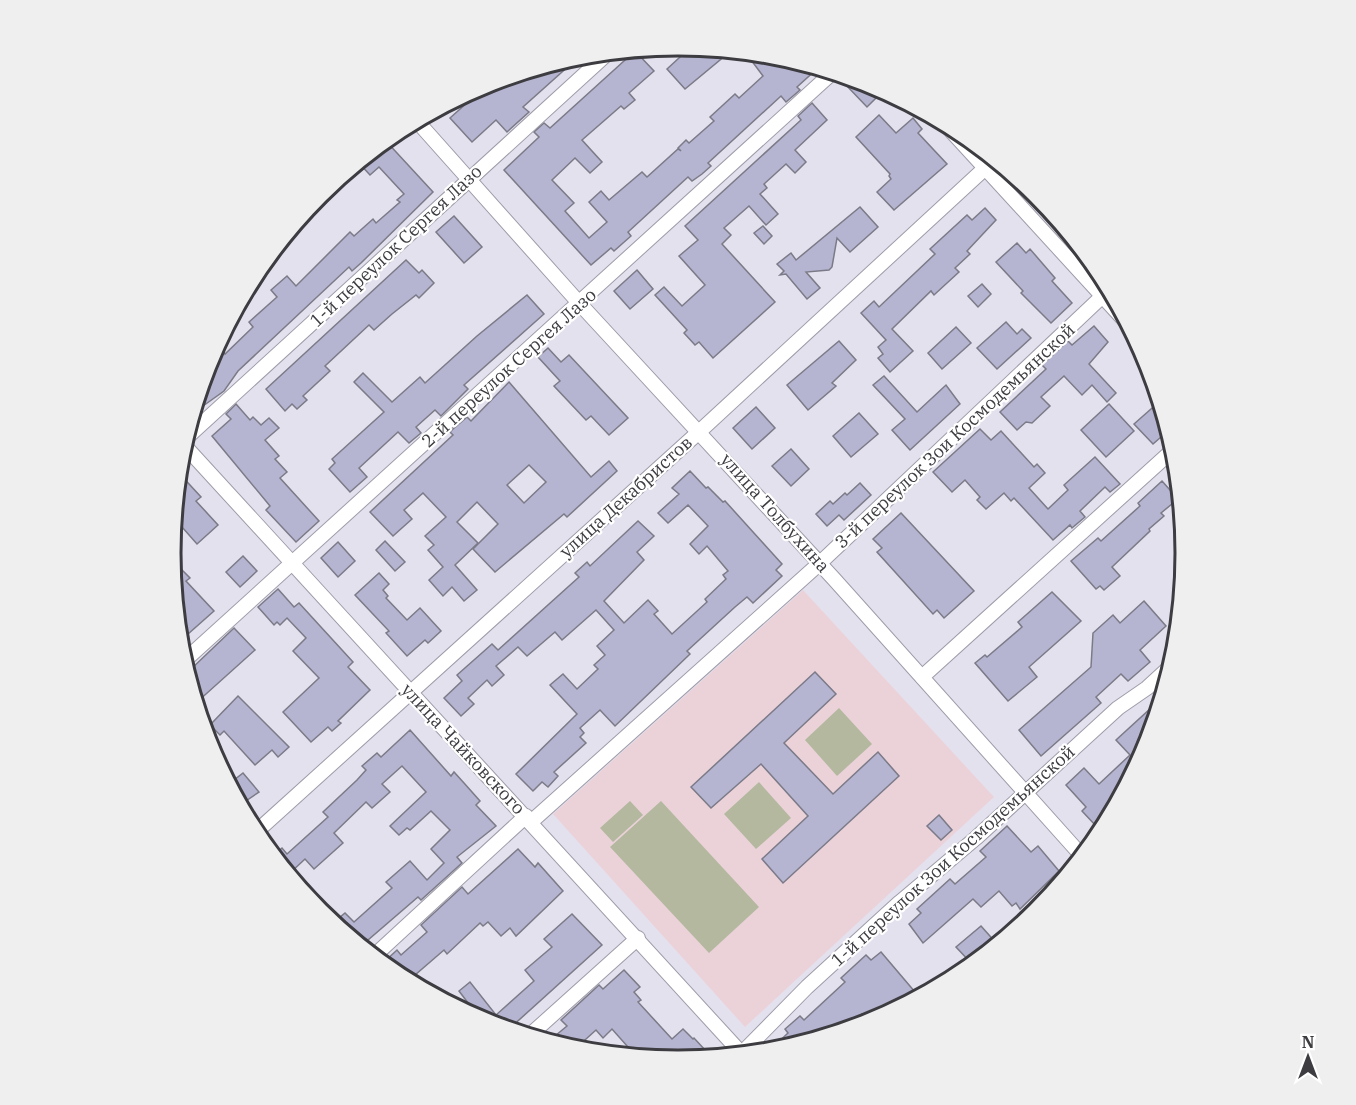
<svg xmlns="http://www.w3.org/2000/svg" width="1356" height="1105" viewBox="0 0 1356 1105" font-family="'IBM Plex Serif',serif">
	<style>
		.education { fill: #ebd2d9 }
		.green { fill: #b3b89f }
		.building { fill: #b5b4d1; stroke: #7b7a87; stroke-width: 1.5; fill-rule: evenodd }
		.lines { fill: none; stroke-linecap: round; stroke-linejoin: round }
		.street-casing { stroke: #9e9ca9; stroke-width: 16 }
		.street { stroke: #fff; stroke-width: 14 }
		.labels { text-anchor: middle; stroke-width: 4.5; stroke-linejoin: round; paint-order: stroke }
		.street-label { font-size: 18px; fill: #3d3c41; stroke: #fff }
		.rim { fill: none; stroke: #3d3c41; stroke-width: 3 }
	</style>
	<rect width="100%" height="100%" fill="#e4e1ef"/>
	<path class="education" d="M803,590L994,797L745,1027L553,814Z"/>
	<g class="green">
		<path d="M839,708L872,744L837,776L805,740Z"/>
		<path d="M759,782L791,818L756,849L724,814Z"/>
		<path d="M630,801L643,815L613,842L600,828Z"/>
		<path d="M661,801L759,907L709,953L610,847Z"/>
	</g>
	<g class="building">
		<path d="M692,46L732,50L685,89L667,69Z"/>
		<path d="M635,51L654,71L629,93L635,100L624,109L621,106L582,140L602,162L590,173L575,158L552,180L574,203L565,211L589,238L607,222L589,202L601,191L609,200L642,172L647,177L678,149L681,151L678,148L686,140L689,143L714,121L710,117L735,94L739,98L763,76L745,52L777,55L819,67L797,87L800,90L786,102L781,96L708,163L711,166L702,174L692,181L688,177L628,232L631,236L614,251L611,248L591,265L504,170L539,137L534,132L544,123L550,128Z"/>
		<path d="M581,55L523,107L529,112L507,132L496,120L472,142L450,118L478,93L474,89L484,84Z"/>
		<path d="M852,77L873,84L879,91L880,94L867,107L845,84Z"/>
		<path d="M812,103L827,120L795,150L806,162L795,173L786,164L764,184L767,188L760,194L778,214L766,225L749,206L724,228L731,235L722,244L775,302L713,358L699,342L695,345L684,333L687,330L655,295L664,287L682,306L705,285L679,256L698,240L685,226L801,120L798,116Z"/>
		<path d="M879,115L896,133L913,118L922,129L918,133L947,164L894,210L877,192L891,179L889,176L890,174L856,137Z"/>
		<path d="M385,140L433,192L361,263L352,271L349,267L238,371L224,391L203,406L198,397L208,363L222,350L225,354L253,327L249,322L277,297L271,290L287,276L296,286L350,232L354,236L373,219L376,223L400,202L397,200L404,194L379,167L370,175L358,162Z"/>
		<path d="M860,207L878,227L850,252L837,238L832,267L829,270L806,272L820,288L807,299L786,274L780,275L784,271L777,264L791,253L796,260Z"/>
		<path d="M985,208L996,220L967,251L970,254L955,268L959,272L934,295L931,291L892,329L913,351L890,372L878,358L883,354L878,347L886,340L861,313L874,301L879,307L935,254L930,249L967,215L972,220Z"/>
		<path d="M454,216L482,247L464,263L436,232Z"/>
		<path d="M763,226L772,236L764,244L754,233Z"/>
		<path d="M1017,243L1026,253L1030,249L1055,278L1052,281L1072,303L1051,323L1021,293L1023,291L996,262Z"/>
		<path d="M406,260L419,273L422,270L434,283L419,298L416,295L392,314L374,330L369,325L325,366L330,371L303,396L307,400L297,409L292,404L285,411L266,389Z"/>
		<path d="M637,270L653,289L630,309L614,291Z"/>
		<path d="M982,284L991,294L978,307L968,296Z"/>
		<path d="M527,295L544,314L464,385L468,389L441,416L435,410L416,427L421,433L409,443L398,432L359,468L367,477L350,492L329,469L335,463L332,459L384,412L354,382L363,373L392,402L420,377L425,383L477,336Z"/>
		<path d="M1006,322L1017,334L1022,329L1031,338L997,369L977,348Z"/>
		<path d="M1094,326L1108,342L1089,364L1116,393L1107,402L1092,385L1082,395L1064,376L1041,397L1050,406L1032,423L1026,422L1017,430L1000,412L1046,369L1042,365L1068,341L1072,345Z"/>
		<path d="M956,327L971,343L942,369L928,353Z"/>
		<path d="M839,341L856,360L832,383L836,386L808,410L787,385Z"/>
		<path d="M548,348L561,362L569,355L628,418L609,435L591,416L586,420L554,386L560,381L538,357Z"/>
		<path d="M884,376L917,412L946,385L960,404L910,450L892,430L905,419L873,385Z"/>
		<path d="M509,382L591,477L609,461L617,471L567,517L564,514L495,572L473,549L498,524L477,502L457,522L478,543L455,565L477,590L464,601L452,587L443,596L429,580L443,567L428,550L434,545L425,536L446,517L423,493L404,510L412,519L393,536L370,512L453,435L450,432L453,429L467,417L471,421ZM529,465L546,482L524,503L507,485Z"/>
		<path d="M1160,401L1169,430L1153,444L1134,424Z"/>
		<path d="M236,404L250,420L253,417L261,425L269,418L279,428L265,440L279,456L275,459L287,472L280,478L319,521L296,542L266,510L270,506L212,436L231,419L226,414Z"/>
		<path d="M1109,404L1134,431L1106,457L1081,430Z"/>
		<path d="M756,407L775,428L752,449L733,428Z"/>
		<path d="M859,413L878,434L851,457L833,436Z"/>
		<path d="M980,429L991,440L1001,431L1034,467L1037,464L1045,473L1029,488L1048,509L1068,490L1064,485L1095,457L1120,484L1110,492L1105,487L1080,511L1085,517L1072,528L1070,525L1053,540L1014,498L1011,501L1004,493L986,509L977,500L980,497L965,480L952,492L933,472Z"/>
		<path d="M791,449L809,469L791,486L772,466Z"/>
		<path d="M690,471L706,488L708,487L723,502L725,501L782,564L776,570L782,576L753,603L747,597L735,607L687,651L690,654L615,726L600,710L580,728L584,733L580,737L586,743L554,772L558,776L548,787L542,782L533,791L516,774L577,714L550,685L563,674L577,689L598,669L594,665L605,655L597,646L614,630L596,610L562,640L555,632L527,656L518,647L496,666L504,675L492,686L487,680L468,698L474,704L461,716L444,698L462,681L457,675L483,652L492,644L498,650L579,577L575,573L587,562L590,566L638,521L654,536L637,552L644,560L604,601L624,623L648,600L658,611L654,614L672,634L707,602L705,599L726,579L723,575L728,571L707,546L699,554L690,544L708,526L688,505L668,523L658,513L679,494L672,488Z"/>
		<path d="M178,472L201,497L196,501L218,525L197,544L174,518Z"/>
		<path d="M1162,481L1178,499L1161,513L1164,516L1149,529L1150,531L1112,567L1120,576L1104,590L1100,586L1096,589L1071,561L1098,538L1101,541L1140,506L1138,503Z"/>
		<path d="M860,483L871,495L844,520L839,515L827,526L816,514L830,501L833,504L845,493L847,495Z"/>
		<path d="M901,513L974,591L944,618L937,610L933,614L877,552L882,548L873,539Z"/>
		<path d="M385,541L405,562L395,571L376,550Z"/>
		<path d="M338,542L355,561L338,577L321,558Z"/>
		<path d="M243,556L257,571L240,587L226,572Z"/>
		<path d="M171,559L190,578L186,581L214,611L179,642Z"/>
		<path d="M379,573L389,584L383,590L388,596L386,598L407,620L420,608L441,631L428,643L425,640L407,656L386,633L389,631L355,595Z"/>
		<path d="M278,589L294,607L299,603L353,662L348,667L370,690L338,721L341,723L332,731L328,727L311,742L283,712L319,678L293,651L306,638L287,618L280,625L277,622L274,625L258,607Z"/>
		<path d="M1052,592L1081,621L1029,667L1037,677L1008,701L975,663L985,655L987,657L1022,627L1018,622Z"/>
		<path d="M1144,601L1166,626L1140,650L1150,662L1128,681L1121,674L1096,697L1101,703L1041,756L1019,730L1091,667L1093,633L1113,615L1120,623Z"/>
		<path d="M234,628L255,650L196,703L189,679L193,676L189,671Z"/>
		<path d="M815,672L836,694L784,743L833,794L878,752L899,776L783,883L762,859L808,816L761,764L711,808L691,787Z"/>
		<path d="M238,696L289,747L278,757L272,750L255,765L224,731L220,735L210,725Z"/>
		<path d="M1162,698L1147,747L1104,827L1100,822L1096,826L1082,811L1086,807L1066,785L1084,768L1099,784L1130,755L1116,740Z"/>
		<path d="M410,730L451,776L454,772L464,783L480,801L476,805L496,826L457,857L462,863L421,900L418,897L361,946L333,923L345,913L354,922L392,888L386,882L410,861L427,880L444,863L431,849L450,830L431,811L410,830L407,828L399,835L390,826L426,792L402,766L382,784L390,792L372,808L366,802L334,833L343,843L314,869L305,859L289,874L273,856L282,848L287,854L328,817L323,812L357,780L366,770L362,766L377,753L381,757Z"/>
		<path d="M243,773L259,792L240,805L229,784Z"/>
		<path d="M939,815L952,830L941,840L927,826Z"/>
		<path d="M1007,826L1031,852L1038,846L1059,871L1020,909L1016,903L1012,906L999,891L981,907L973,899L923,943L909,924L921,913L917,909L950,879L955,884L986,857L980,851Z"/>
		<path d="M518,849L535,867L538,863L563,891L516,936L510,928L501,936L488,922L483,926L480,923L447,954L444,950L408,981L383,963L397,950L401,955L427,932L421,925L462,887L468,894Z"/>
		<path d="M572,914L602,945L509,1029L481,1020L459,991L470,982L496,1015L534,981L525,970L552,947L544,939Z"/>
		<path d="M981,926L997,944L972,964L956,947Z"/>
		<path d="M881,952L915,992L899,1007L870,1022L862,1014L844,1030L769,1051L788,1033L785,1029L792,1023L800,1016L804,1020L845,982L841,978L866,955L871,960Z"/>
		<path d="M624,970L640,987L634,992L641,1000L638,1002L672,1039L683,1029L693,1039L694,1038L706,1051L699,1058L678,1060L636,1056L612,1029L603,1038L596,1030L575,1049L549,1041L567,1026L561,1020L599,985L603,989Z"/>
	</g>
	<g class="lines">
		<g class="street-casing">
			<g id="street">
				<path d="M416,120L580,304L834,579L1082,856"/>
				<path d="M943,122L1128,324"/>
				<path d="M184,440L609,52"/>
				<path d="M183,444L742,1054"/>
				<path d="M183,662L833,72"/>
				<path d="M922,677L1174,449"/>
				<path d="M531,822L820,563L1110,289"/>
				<path d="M255,833L700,431L995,159"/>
				<path d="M374,956L526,816"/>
				<path d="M530,1035L638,938"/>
				<path d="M741,1054L807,987L900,902L976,838L1118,708L1147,688L1171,666"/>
			</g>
		</g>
		<use href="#street" class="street"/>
	</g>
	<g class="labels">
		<g class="street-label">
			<text transform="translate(396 246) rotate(-43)" y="6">1-й переулок Сергея Лазо</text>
			<text transform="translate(509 368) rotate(-42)" y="6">2-й переулок Сергея Лазо</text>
			<text transform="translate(955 436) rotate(-43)" y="6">3-й переулок Зои Космодемьянской</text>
			<text transform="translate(626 497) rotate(-42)" y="6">улица Декабристов</text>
			<text transform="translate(775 513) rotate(48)" y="6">улица Толбухина</text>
			<text transform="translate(463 749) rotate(47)" y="6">улица Чайковского</text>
			<text transform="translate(953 856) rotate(-42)" y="6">1-й переулок Зои Космодемьянской</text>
		</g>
	</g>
	<path d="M0 0H1356V1105H0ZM181 553a497 497 0 1 1 994 0a497 497 0 1 1-994 0Z" fill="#efeff0" fill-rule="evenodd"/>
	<path class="rim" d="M181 553a497 497 0 1 1 994 0a497 497 0 1 1-994 0Z"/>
	<g transform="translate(1308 1057)" stroke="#ffffff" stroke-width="4.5" paint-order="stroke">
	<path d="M0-4.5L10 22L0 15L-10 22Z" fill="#3d3c41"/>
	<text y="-9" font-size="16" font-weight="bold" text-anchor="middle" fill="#3d3c41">N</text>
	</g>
</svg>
